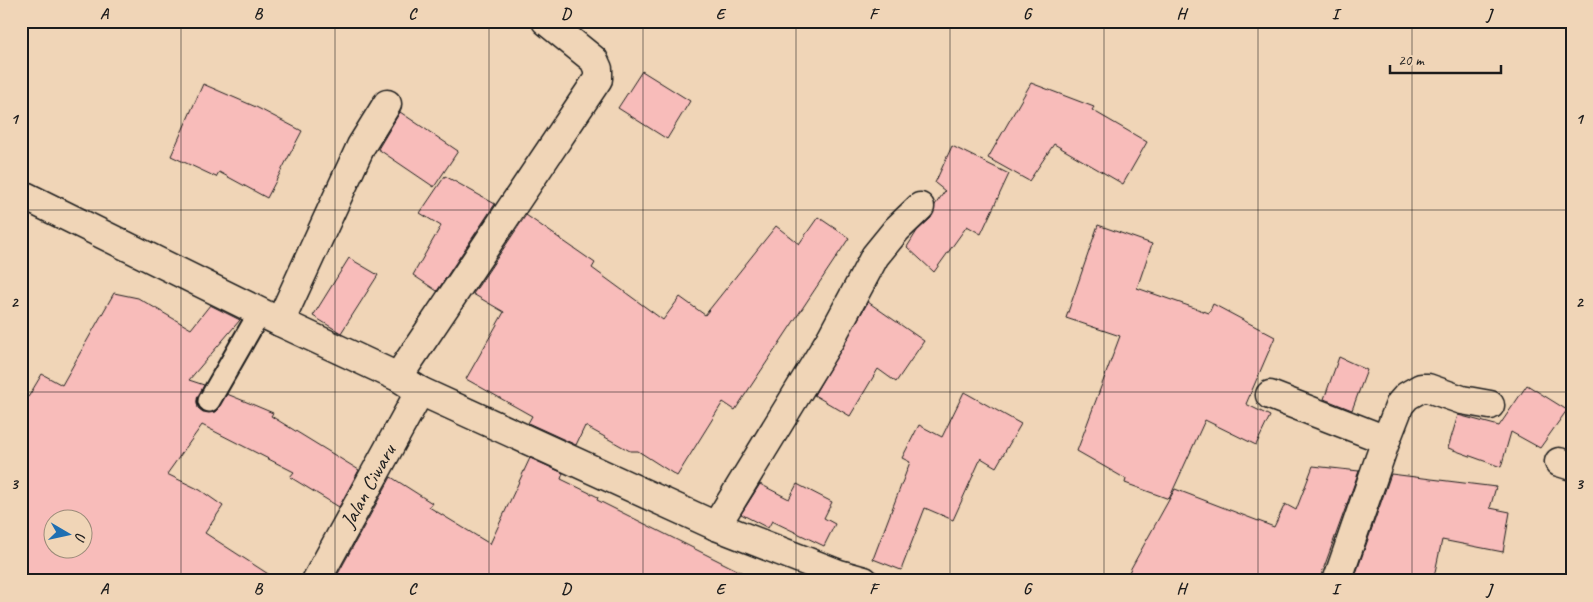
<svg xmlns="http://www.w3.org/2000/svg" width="1593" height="602" viewBox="0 0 1593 602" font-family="Caveat,sans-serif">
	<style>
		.building { fill: #f8bcba; stroke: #1c1c1c; fill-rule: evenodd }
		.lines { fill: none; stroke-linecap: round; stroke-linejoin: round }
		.lane-casing { stroke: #1c1c1c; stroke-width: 25 }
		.street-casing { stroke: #1c1c1c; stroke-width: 31 }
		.lane { stroke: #f0d5b7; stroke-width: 21 }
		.street { stroke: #f0d5b7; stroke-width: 28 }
		.grid { fill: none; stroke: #1c1c1c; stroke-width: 1; stroke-opacity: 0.55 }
		.labels { text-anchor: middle; stroke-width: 4.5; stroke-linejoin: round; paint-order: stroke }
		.street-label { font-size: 21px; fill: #1c1c1c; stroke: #f0d5b7 }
		.neatline { fill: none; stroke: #1c1c1c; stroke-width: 2 }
		.grid-label { font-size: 16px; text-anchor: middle; font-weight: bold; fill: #1c1c1c }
	</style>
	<rect width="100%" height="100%" fill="#f0d5b7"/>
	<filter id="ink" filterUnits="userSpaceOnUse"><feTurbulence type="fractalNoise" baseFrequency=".02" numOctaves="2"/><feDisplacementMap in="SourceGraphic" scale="10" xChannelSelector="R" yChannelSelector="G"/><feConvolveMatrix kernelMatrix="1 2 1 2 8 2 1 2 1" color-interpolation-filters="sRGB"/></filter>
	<g filter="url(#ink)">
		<g class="building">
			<path d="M642,71L690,101L667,139L618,108Z"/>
			<path d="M1031,83L1094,107L1092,110L1147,142L1123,184L1054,144L1029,181L988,158Z"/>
			<path d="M203,84L256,107L302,131L267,198L219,172L216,177L171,156Z"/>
			<path d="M400,112L458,151L434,187L378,149Z"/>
			<path d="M952,146L1009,174L981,234L967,226L934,272L907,247L917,231L931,218L935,205L945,191L935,183Z"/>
			<path d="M445,176L495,204L437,291L413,275L441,226L420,213Z"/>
			<path d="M526,215L595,263L592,268L663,320L680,297L705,315L776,226L799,244L818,217L849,238L735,410L723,402L677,476L638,451H630L585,426L576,445L528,423L532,416L466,379L504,312L473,294Z"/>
			<path d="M1098,225L1152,244L1137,288L1209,313L1213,304L1275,337L1246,404L1270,416L1256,445L1205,420L1169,499L1125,483L1126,479L1077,451L1120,336L1066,318Z"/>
			<path d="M349,258L378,275L341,333L313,316Z"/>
			<path d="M114,293L138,298L191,329L210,305L240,320L189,380L204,385L197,401L198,408L203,412H215L227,394L254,405L273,413L271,416L359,470L339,507L290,477L294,472L202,425L167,474L200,490L223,506L205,533L279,581H21V409L42,374L62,385ZM52,520H82V550H52Z"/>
			<path d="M868,302L924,341L896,382L878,369L850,416L814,395Z"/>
			<path d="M1339,357L1367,370L1352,410L1324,399Z"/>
			<path d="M1527,385L1567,410L1540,448L1511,432L1501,467L1448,448L1458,415L1499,426Z"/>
			<path d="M964,392L1021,424L996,467L981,458L953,520L925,508L901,570L873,559L910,462L902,458L919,425L942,437Z"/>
			<path d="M530,458L563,473L561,479L598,497L597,500L759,581H334L391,477L432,503L429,507L490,544Z"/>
			<path d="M1313,466L1359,471L1319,581H1124L1175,489L1274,527L1285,504L1296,510Z"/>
			<path d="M1391,474L1496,487L1490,508L1510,512L1503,552L1442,540L1433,581L1354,579Z"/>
			<path d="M760,484L789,499L797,484L832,502L824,518L835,524L824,546L772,521L768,528L741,514Z"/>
		</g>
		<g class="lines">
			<g class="lane-casing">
				<path id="lane" d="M209,401L260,312"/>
			</g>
			<g class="street-casing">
				<g id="street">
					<path d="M21,194L280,322L398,377L420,391L716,526L839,574L864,581"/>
					<path d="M280,322L361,146L387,104"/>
					<path d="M398,377L598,79V69L594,60L546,21"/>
					<path d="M1270,395L1386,440"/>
					<path d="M1559,462L1572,466"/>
					<path d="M716,526L831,338L875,256L897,229L920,207"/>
					<path d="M316,581L420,391"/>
					<path d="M1337,581L1386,440L1400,404L1407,396L1421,388H1428L1462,400L1490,405"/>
				</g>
			</g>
			<use href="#lane" class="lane"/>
			<use href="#street" class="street"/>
		</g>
	</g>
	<path class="grid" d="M181,21V581M335,21V581M489,21V581M643,21V581M796,21V581M950,21V581M1104,21V581M1258,21V581M1412,21V581M21,210H1572M21,392H1572"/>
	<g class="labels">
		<g class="street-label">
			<text transform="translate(368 486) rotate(-61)" y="7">Jalan Ciwaru</text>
		</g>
	</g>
	<rect width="1593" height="602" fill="none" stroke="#f0d5b7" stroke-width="55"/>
	<g transform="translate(68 534) rotate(99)"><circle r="24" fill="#f0d5b7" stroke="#9b8b79"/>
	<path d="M0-4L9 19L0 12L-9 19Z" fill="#1f6fb2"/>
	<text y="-8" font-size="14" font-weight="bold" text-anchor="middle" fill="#1c1c1c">U</text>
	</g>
	<path d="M1390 65v8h111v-8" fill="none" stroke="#1c1c1c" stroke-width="2.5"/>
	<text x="1398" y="65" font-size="15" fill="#1c1c1c" stroke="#f0d5b7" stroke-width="4" paint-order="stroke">20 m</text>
	<rect x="28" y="28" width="1538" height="546" class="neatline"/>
	<g class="grid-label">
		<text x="104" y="19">A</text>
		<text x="258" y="19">B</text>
		<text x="412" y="19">C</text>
		<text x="566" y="19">D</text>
		<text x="720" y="19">E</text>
		<text x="873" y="19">F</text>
		<text x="1027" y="19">G</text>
		<text x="1181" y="19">H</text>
		<text x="1335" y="19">I</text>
		<text x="1489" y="19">J</text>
		<text x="14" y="124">1</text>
		<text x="1579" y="124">1</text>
		<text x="14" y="307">2</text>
		<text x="1579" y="307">2</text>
		<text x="14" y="489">3</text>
		<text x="1579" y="489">3</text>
		<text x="104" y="594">A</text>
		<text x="258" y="594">B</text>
		<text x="412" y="594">C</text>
		<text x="566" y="594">D</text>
		<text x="720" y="594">E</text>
		<text x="873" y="594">F</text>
		<text x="1027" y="594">G</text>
		<text x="1181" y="594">H</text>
		<text x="1335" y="594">I</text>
		<text x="1489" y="594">J</text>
	</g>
</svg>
